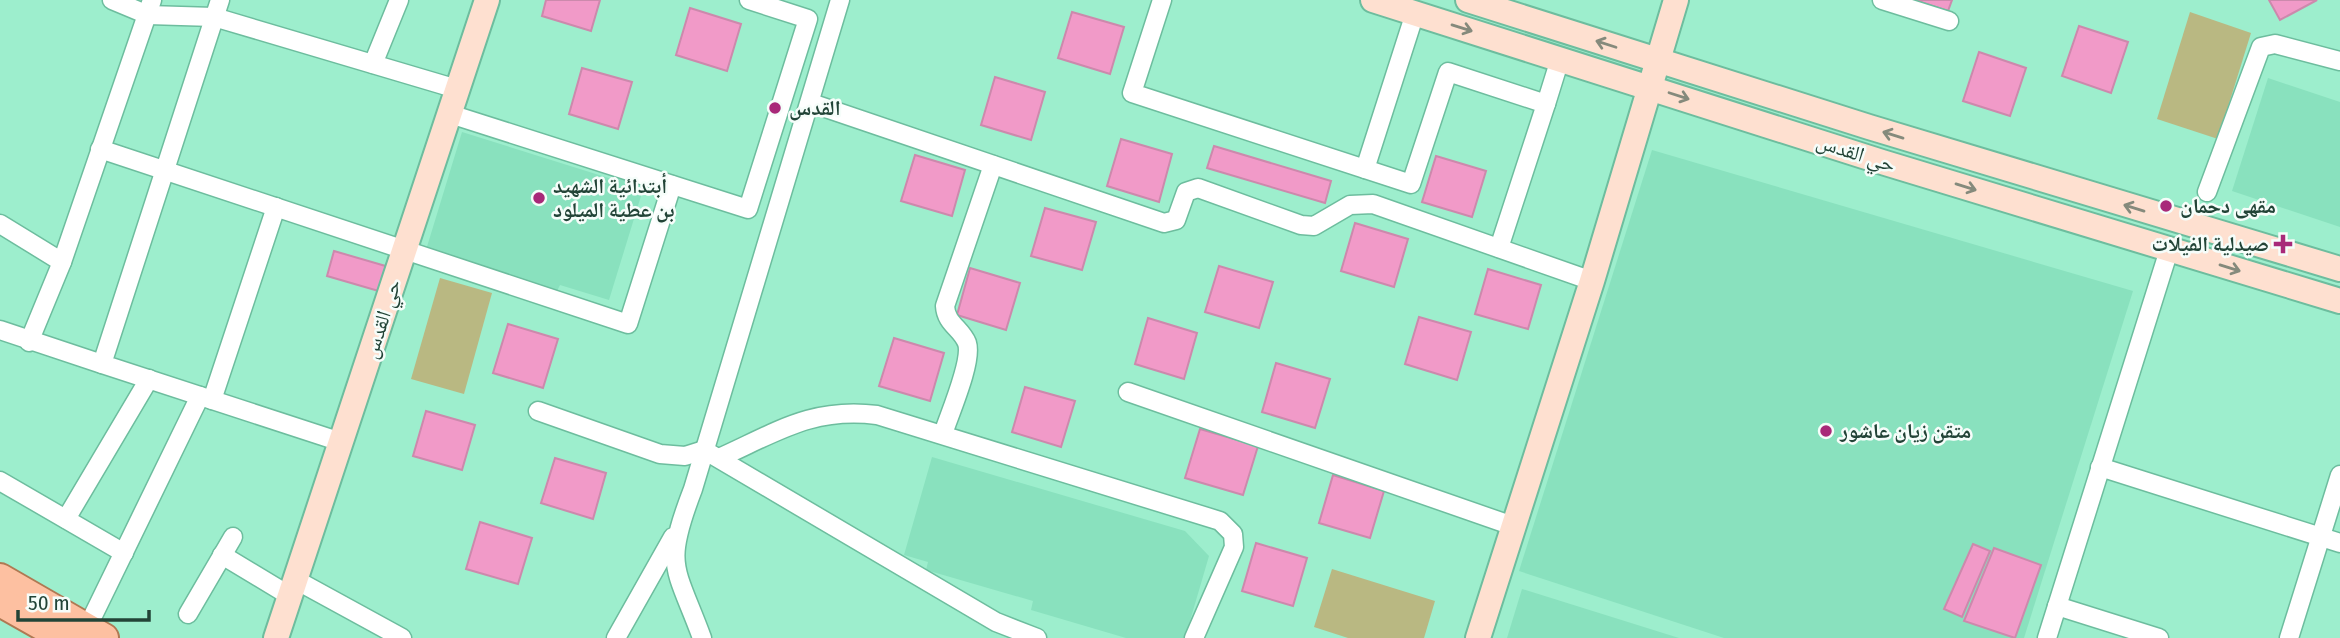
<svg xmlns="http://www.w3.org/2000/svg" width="2340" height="638" viewBox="0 0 2340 638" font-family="'Fira Sans Condensed','Noto Naskh Arabic',sans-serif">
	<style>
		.built { fill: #89e1be }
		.pitch { fill: #b9b882 }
		.building { fill: #f19ac8; stroke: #cc89ac; stroke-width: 2 }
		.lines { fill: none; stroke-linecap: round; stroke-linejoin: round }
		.street-casing { stroke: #6dbd9e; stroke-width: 21 }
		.secondary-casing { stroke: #6dbd9e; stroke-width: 28 }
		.primary-casing { stroke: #af7953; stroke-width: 32 }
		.street { stroke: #fff; stroke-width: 18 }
		.secondary { stroke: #fee0d0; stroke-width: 24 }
		.primary { stroke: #fdc0a1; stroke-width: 28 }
		.oneway { stroke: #858a7c }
		.poi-dot { fill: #a82979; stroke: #f6fdfa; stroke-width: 2.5 }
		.labels { text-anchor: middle; stroke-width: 5; stroke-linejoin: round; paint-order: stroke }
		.poi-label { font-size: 21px; font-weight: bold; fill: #224437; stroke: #f6fdfa; text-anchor: start }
		.street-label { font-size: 21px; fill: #224437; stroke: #f6fdfa }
	</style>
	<rect width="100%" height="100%" fill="#9deecd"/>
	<g class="built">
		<path d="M2268,78L2340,102V227L2232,191Z"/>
		<path d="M462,132L615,180L618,174L645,183L609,300L560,285L557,291L426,250Z"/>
		<path d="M1652,150L2133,291L2024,638H1724L1519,571Z"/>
		<path d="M932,457L1185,531L1209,556L1185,638H1126L1031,610L1033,601L926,570L928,562L904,555Z"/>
		<path d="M1522,589L1679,638H1507Z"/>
	</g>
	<g class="pitch">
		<path d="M2190,12L2251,33L2218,139L2157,119Z"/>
		<path d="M440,278L492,293L464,394L411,379Z"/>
		<path d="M1332,569L1435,601L1424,638H1348L1314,627Z"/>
	</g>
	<g class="building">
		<path d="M546,0H600L591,31L542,16Z"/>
		<path d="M1915,0H1952L1948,11Z"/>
		<path d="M2269,0H2317L2280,20Z"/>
		<path d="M690,8L741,24L727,71L676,55Z"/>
		<path d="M1072,12L1124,27L1110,74L1058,58Z"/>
		<path d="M2079,26L2128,42L2111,93L2062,76Z"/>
		<path d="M1979,52L2026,68L2010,116L1963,101Z"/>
		<path d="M582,68L632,82L618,129L569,114Z"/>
		<path d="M995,77L1045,92L1031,140L981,125Z"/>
		<path d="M1121,139L1172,154L1159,202L1107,186Z"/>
		<path d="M1214,146L1331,181L1325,203L1207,168Z"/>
		<path d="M915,155L965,170L952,216L901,201Z"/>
		<path d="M1436,156L1486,171L1472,217L1422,202Z"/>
		<path d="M1045,208L1096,222L1082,270L1031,256Z"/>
		<path d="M1355,223L1408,239L1394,287L1341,271Z"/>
		<path d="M334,251L389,267L382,292L327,276Z"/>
		<path d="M1219,266L1273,282L1259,328L1205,312Z"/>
		<path d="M970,268L1020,283L1006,330L957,315Z"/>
		<path d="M1488,269L1541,285L1528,329L1475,314Z"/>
		<path d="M1419,317L1471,332L1457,380L1405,364Z"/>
		<path d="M1148,318L1197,333L1184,379L1135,364Z"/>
		<path d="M508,324L558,339L543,388L493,373Z"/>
		<path d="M894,338L944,353L930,401L879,386Z"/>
		<path d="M1276,363L1330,379L1315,428L1262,412Z"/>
		<path d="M1025,387L1075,401L1061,447L1012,432Z"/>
		<path d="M426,411L475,425L462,470L413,456Z"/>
		<path d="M1200,429L1258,446L1243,495L1185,478Z"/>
		<path d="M555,458L606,473L593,519L541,503Z"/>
		<path d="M1333,475L1384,491L1370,538L1319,523Z"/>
		<path d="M480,522L532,538L518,584L466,569Z"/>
		<path d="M1256,543L1307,558L1293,606L1242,591Z"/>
		<path d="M1973,544L1990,551L1962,617L1944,609Z"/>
		<path d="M1994,548L2041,565L2015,638L1964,621Z"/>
	</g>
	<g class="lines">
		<g class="street-casing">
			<g id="street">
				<path d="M112,0L148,15L214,17L457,89"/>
				<path d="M220,0L102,364L341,442"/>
				<path d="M1162,0L1132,93L1411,184L1448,72L1546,104L1560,59"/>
				<path d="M1882,0L1949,21"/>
				<path d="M373,64L399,0"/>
				<path d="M811,103L1164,223L1176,220L1186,192L1198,188L1301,225L1314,226L1350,205L1373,204L1592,281"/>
				<path d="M450,114L748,209L808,19L749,0"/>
				<path d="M100,149L628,324L672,185"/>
				<path d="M1365,169L1415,13"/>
				<path d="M2207,192L2261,47L2275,44L2340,61"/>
				<path d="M0,224L62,262"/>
				<path d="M1499,248L1546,104"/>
				<path d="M0,330L102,364"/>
				<path d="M29,342L62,262L152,0"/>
				<path d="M1128,392L1513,526"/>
				<path d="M212,400L276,207"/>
				<path d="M538,411L660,454L685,456L704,450L996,622L1037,638"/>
				<path d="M943,434C949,415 973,361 967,343C961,328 946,324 945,306L993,165"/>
				<path d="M719,458C777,432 812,407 877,415L1220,521L1233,534L1234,547L1194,638"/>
				<path d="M2100,467L2340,543"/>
				<path d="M0,481L124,553"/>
				<path d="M66,519L149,379"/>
				<path d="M222,555L290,596"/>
				<path d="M296,580L402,638"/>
				<path d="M2057,606L2159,638"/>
				<path d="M188,614L233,537"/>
				<path d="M87,628L200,396"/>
				<path d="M616,638L673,537"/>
				<path d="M702,638C675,565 663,567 693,489L840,0"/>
				<path d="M2047,638L2169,250"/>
				<path d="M2289,638L2340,475"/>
			</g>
		</g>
		<g class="secondary-casing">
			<g id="secondary">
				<path d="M1373,0L1882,162L2340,301"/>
				<path d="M1468,0L1869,127L2340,269"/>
				<path d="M276,638L487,0"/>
				<path d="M1478,638L1592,281L1676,0"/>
			</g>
		</g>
		<g class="primary-casing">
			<g id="primary">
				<path d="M0,578L104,638"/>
				<path d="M0,602L64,638"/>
			</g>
		</g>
		<use href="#street" class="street"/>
		<use href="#secondary" class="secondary"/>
		<use href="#primary" class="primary"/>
	</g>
	<defs><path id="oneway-shaft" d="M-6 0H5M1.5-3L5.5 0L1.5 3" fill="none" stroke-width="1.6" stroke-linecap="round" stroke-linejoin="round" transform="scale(1.75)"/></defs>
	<g class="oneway">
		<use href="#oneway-shaft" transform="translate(1462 28) rotate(17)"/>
		<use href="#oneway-shaft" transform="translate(1606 44) rotate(-162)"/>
		<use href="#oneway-shaft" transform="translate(1679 96) rotate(18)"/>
		<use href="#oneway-shaft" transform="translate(1893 135) rotate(-163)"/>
		<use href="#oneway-shaft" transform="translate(1966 187) rotate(17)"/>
		<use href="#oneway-shaft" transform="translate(2134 208) rotate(-163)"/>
		<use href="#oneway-shaft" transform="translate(2230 268) rotate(17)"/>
	</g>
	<g class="poi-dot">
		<circle cx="775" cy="108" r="7"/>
		<circle cx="539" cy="198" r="7"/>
		<circle cx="2166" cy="206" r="7"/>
		<path d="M2279.5 233.5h7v7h7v7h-7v7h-7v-7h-7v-7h7z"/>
		<circle cx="1826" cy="431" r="7"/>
	</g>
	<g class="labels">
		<g class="poi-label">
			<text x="789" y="115">القدس</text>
			<text x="553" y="193">أبتدائية الشهيد<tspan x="553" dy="24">بن عطية الميلود</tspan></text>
			<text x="2180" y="213">مقهى دحمان</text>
			<text x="2269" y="251" text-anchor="end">صيدلية الفيلات</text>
			<text x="1840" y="438">متقن زيان عاشور</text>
		</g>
		<g class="street-label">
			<text transform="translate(1856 153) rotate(18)" y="7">حي القدس</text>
			<text transform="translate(382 319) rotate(-72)" y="7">حي القدس</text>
		</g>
	</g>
	<path d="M18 610v10h131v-10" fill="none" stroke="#224437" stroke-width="3.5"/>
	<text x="28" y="610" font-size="21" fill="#224437" stroke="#f6fdfa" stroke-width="5" paint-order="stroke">50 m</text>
</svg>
